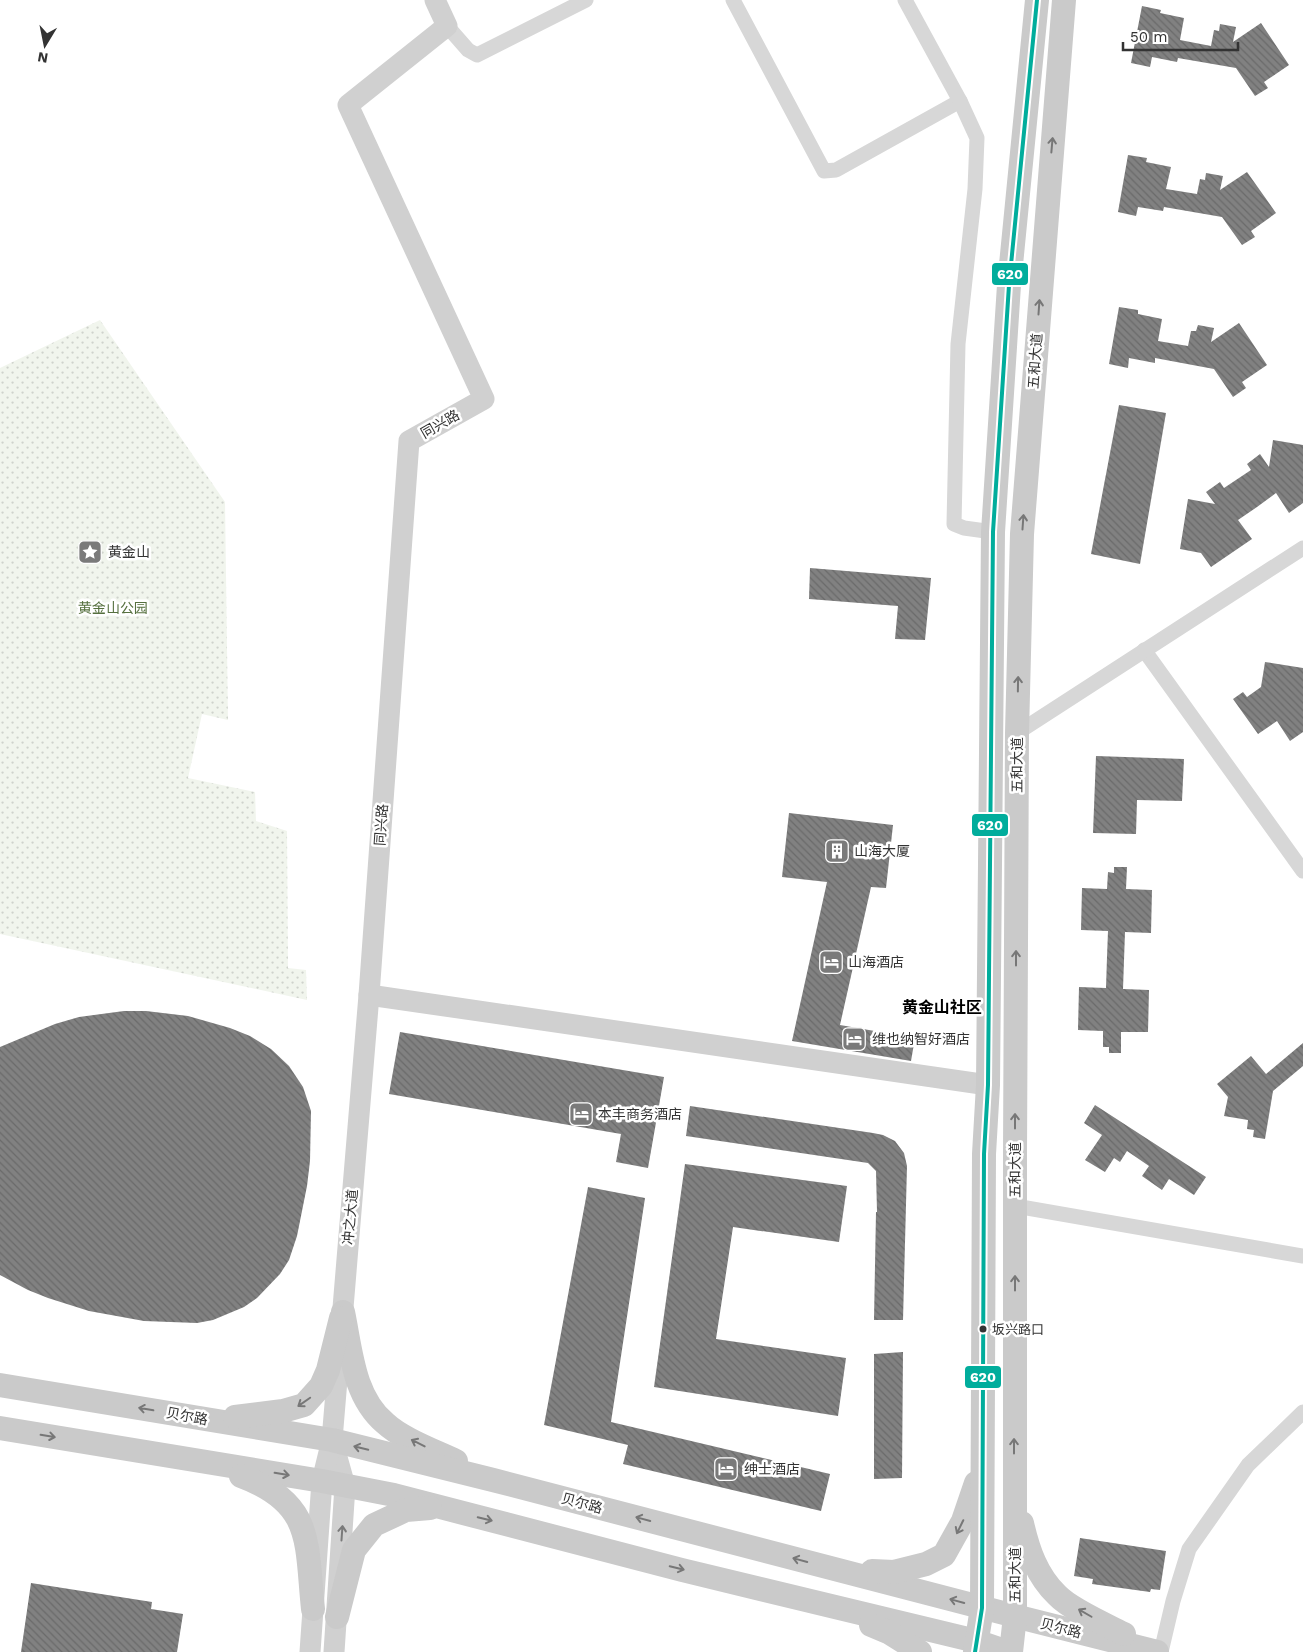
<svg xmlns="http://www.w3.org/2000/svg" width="1303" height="1652" viewBox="0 0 1303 1652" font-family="'Work Sans','Noto Sans SC',sans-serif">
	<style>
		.park { fill: url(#park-dots) }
		.building { fill: url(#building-back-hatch) }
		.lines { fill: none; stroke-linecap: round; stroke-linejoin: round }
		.street { stroke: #d7d7d7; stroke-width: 15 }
		.secondary { stroke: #d0d0d0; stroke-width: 21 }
		.primary { stroke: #cacaca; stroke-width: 24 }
		.bus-1-casing { stroke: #fff; stroke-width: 8 }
		.bus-1 { stroke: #01ad9c; stroke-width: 4 }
		.oneway { stroke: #777 }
		.oneway2 { stroke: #7a7a7a }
		.bus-dot { fill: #333; stroke: #fff; stroke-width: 2 }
		.labels { text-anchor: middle; stroke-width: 5; stroke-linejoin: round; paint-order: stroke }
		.bus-label { font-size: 13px; fill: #333; stroke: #fff; text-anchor: start }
		.street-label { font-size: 14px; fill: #333; stroke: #fff }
		.poi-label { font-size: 14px; fill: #333; stroke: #fff; text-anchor: start }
		.park-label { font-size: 14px; fill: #56703f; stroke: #fff }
		.quarter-label { font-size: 16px; font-weight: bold; fill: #000; stroke: #fff }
		.line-badge { stroke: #fff; stroke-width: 2 }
		.badge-label { font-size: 14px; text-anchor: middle; font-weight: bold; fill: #fff }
	</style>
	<defs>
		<pattern id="park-dots" width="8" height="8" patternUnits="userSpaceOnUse" patternTransform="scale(1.25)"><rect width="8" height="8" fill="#f1f5ed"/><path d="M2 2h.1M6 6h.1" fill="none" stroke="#cfd2cc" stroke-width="1.8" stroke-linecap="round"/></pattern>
		<pattern id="building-back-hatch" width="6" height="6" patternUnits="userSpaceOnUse" patternTransform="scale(1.25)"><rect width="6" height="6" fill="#818181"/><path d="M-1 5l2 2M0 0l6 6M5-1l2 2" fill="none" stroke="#6a6a6a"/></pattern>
	</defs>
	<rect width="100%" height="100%" fill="#fff"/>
	<path class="park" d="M100,320L225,502L228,720L202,714L188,778L255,792L256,821L287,831L288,968L306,970L307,1000L0,934V368Z"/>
	<g class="building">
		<path d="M1142,6L1161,10L1160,13L1184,18L1180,40L1211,46L1214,30L1219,31L1220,24L1236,27L1233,42L1261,23L1289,65L1264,82L1268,88L1255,96L1236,68L1178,58L1177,62L1152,57L1150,67L1131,63Z"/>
		<path d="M1128,155L1147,158L1146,162L1171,167L1166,189L1197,194L1200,179L1205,180L1206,173L1223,176L1220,190L1247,172L1276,213L1251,231L1255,237L1242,245L1222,217L1164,207L1163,211L1138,207L1136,216L1118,212Z"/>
		<path d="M1119,307L1138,310V314L1162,319L1158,341L1188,346L1191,331H1196L1198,325L1214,328L1211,342L1239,323L1267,365L1242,382L1246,388L1233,397L1214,369L1155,358V363L1129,358L1128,368L1109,364Z"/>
		<path d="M1119,405L1166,413L1140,564L1091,554Z"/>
		<path d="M1273,440L1303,445V503L1289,513L1276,493L1257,507L1238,520L1252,539L1211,567L1201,553L1180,549L1188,499L1215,504L1206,492L1220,482L1224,488L1251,470L1247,464L1260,454L1269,467Z"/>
		<path d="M810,568L931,578L925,640L895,639L898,606L809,599Z"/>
		<path d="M1265,662L1303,668V732L1290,741L1277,721L1258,734L1233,699L1243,692L1247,697L1261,687Z"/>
		<path d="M1096,756L1184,759L1182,801L1137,800L1136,834L1093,833Z"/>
		<path d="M789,813L893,825L886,888L871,887L840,1025L915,1038L911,1061L792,1041L827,882L782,877Z"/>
		<path d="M1114,867H1127L1126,889L1152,890L1151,933L1125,932L1123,989L1149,990L1148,1032H1121V1053H1109V1047H1103V1031L1078,1030L1079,987L1106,988L1107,957L1108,931L1081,930L1082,888L1107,889L1108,872L1114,873Z"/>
		<path d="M124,1011H146L188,1016L230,1028L250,1036L271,1049L289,1066L303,1087L311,1111L310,1161L307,1186L297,1236L289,1260L280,1274L257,1298L244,1307L213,1320L197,1323L144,1321L89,1311L48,1298L28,1290L0,1275V1047L55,1024L79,1017Z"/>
		<path d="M400,1032L664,1077L648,1168L616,1162L621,1134L389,1094Z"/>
		<path d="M1303,1043V1066L1273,1091L1265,1139L1253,1137L1254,1130L1247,1129L1248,1120L1224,1116L1228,1097L1217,1084L1251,1056L1266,1074Z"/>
		<path d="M1095,1105L1206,1177L1194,1195L1169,1179L1162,1190L1142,1176L1149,1166L1127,1151L1120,1162L1114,1158L1105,1172L1085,1160L1102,1135L1084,1123Z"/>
		<path d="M690,1106L873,1133L883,1135L895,1141L904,1153L907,1166L903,1320H874L876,1212H877L876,1171L868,1163L686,1136Z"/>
		<path d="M685,1164L847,1186L839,1242L733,1227L716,1339L846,1358L838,1416L654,1387Z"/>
		<path d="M588,1187L645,1198L611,1422L830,1474L821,1511L623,1464L628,1445L544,1425Z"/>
		<path d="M903,1352L902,1478L874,1479V1354Z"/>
		<path d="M1080,1538L1166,1551L1160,1590L1151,1589L1150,1592L1092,1584L1093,1579L1074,1576Z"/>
		<path d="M31,1583L152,1602L151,1609L183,1614L177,1652H21Z"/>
	</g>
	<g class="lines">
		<g class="street">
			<path d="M733,0L824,171L836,170L960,101"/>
			<path d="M905,0L960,101L977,138L975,189L958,344L954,524L964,528L993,532"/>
			<path d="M447,26L468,50L477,55L586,0"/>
			<path d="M1144,650L1303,871"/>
			<path d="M1017,733L1303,548"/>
			<path d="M1015,1206L1303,1256"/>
			<path d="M1161,1652L1173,1601L1189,1549L1248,1465L1303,1412"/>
		</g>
		<g class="secondary">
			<path d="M369,995L988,1085"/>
			<path d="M333,1443L345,1486L334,1652"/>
			<path d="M310,1652L322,1481L332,1440L369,995L409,441L484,399L348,105L447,26L435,0"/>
		</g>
		<g class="primary">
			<path d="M343,1312C351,1350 353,1396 385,1423C402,1439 435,1451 456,1461"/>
			<path d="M0,1385L332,1440L493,1480L1015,1616L1157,1652"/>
			<path d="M235,1417L283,1411L304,1405L321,1386L328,1370L341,1318"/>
			<path d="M0,1428L322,1481L394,1495L682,1570L976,1641L1008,1652"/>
			<path d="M241,1476C314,1503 306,1542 313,1609"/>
			<path d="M1022,1523C1028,1550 1037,1576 1057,1595C1070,1609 1106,1625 1124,1634"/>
			<path d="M872,1571L894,1572L926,1564L944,1555L963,1521L976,1483"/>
			<path d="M337,1617L354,1550L374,1525L406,1510L430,1508"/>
			<path d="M871,1625L890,1633L920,1652"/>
			<path d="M975,1652L982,1608L984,1154L988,1085L993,532L1009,285L1037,0"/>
			<path d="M1011,1652L1015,1616V1153L1017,733L1022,534L1064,0"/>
		</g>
		<g class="bus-1-casing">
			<path id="bus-1" d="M975,1652L982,1608L984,1154L988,1085L993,532L1009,285L1037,0"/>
		</g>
		<use href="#bus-1" class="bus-1"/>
	</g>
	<defs><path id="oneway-shaft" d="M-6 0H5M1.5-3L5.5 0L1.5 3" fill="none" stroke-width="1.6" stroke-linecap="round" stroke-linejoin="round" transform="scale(1.25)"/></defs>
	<g class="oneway">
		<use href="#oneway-shaft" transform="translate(1052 145) rotate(-85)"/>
		<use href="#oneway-shaft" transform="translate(1039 307) rotate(-86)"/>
		<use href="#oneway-shaft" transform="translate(1023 522) rotate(-86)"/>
		<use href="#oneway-shaft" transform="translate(1018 684) rotate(-89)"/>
		<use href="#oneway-shaft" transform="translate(1016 958) rotate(-90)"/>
		<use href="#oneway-shaft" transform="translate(1015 1121) rotate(-90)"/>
		<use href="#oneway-shaft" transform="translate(1015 1283) rotate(-90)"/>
		<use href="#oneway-shaft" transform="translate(304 1402) rotate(145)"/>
		<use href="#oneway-shaft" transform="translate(146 1409) rotate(-170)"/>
		<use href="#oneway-shaft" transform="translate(48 1436) rotate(9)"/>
		<use href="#oneway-shaft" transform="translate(418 1443) rotate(-153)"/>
		<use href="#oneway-shaft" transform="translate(1014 1446) rotate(-90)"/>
		<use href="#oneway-shaft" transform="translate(361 1448) rotate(-166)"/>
		<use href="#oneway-shaft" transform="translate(282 1474) rotate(9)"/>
		<use href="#oneway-shaft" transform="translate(485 1519) rotate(14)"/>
		<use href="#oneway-shaft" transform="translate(643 1519) rotate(-165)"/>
		<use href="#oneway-shaft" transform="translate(960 1527) rotate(116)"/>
		<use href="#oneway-shaft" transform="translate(800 1560) rotate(-165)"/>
		<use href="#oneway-shaft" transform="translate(677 1568) rotate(14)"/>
		<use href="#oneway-shaft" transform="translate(957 1601) rotate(-165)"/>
		<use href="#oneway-shaft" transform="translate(1085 1613) rotate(-150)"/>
	</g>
	<use class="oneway2" href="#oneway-shaft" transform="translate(342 1533) rotate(-86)"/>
	<defs>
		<g id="sight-square" transform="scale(1.25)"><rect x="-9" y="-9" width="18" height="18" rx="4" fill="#7a7a7a" stroke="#fff"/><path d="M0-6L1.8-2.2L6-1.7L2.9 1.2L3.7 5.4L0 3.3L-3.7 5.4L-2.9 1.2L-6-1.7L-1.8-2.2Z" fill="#fff"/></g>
		<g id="building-square" transform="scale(1.25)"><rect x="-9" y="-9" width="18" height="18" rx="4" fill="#7a7a7a" stroke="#fff"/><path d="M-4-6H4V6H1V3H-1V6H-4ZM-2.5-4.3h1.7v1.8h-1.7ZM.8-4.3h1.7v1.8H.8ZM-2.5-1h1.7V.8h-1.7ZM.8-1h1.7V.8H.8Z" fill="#fff"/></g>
		<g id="hotel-square" transform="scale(1.25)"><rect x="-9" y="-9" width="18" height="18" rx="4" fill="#7a7a7a" stroke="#fff"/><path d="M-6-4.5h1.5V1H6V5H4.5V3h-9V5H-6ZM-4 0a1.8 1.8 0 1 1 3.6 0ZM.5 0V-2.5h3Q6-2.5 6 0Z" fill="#fff"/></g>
	</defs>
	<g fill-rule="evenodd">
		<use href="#sight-square" x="90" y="552"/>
		<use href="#building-square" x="837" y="851"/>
		<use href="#hotel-square" x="831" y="962"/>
		<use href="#hotel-square" x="854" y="1039"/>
		<use href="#hotel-square" x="581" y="1114"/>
		<use href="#hotel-square" x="726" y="1469"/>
	</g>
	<circle class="bus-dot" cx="983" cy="1329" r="4.5"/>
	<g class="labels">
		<g class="bus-label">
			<text x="992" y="1334">坂兴路口</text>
		</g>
		<g class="street-label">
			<text transform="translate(1035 361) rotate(-86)" y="5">五和大道</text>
			<text transform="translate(440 424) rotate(-30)" y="5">同兴路</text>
			<text transform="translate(1017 765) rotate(-90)" y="5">五和大道</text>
			<text transform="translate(381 825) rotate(-86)" y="5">同兴路</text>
			<text transform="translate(1015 1170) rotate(-90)" y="5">五和大道</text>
			<text transform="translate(350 1217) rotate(-85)" y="5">冲之大道</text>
			<text transform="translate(187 1416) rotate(10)" y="5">贝尔路</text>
			<text transform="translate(582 1503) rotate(15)" y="5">贝尔路</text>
			<text transform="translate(1015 1575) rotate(-90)" y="5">五和大道</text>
			<text transform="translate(1061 1628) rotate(14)" y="5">贝尔路</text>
		</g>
		<g class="poi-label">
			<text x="108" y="557">黄金山</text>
			<text x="854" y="856">山海大厦</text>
			<text x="848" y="967">山海酒店</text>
			<text x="872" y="1044">维也纳智好酒店</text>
			<text x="598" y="1119">本丰商务酒店</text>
			<text x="744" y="1474">绅士酒店</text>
		</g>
		<g class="park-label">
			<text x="113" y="613">黄金山公园</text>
		</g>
		<g class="quarter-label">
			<text x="942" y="1013">黄金山社区</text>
		</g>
	</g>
	<g class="line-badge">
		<rect x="991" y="262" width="38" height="24" rx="5" fill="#01ad9c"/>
		<rect x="971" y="813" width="38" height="24" rx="5" fill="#01ad9c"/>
		<rect x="964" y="1365" width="38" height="24" rx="5" fill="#01ad9c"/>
	</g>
	<g class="badge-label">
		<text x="1010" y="279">620</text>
		<text x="990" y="830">620</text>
		<text x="983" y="1382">620</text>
	</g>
	<g transform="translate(45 45) rotate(190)" stroke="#ffffff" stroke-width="4" paint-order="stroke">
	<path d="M0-4L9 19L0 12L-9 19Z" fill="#333333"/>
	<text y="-8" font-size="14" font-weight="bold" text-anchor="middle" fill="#333333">N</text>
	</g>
	<path d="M1123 42v8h115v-8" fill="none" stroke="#333333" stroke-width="2.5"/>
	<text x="1130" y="42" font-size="15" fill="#333333" stroke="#ffffff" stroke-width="4" paint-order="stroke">50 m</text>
</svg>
